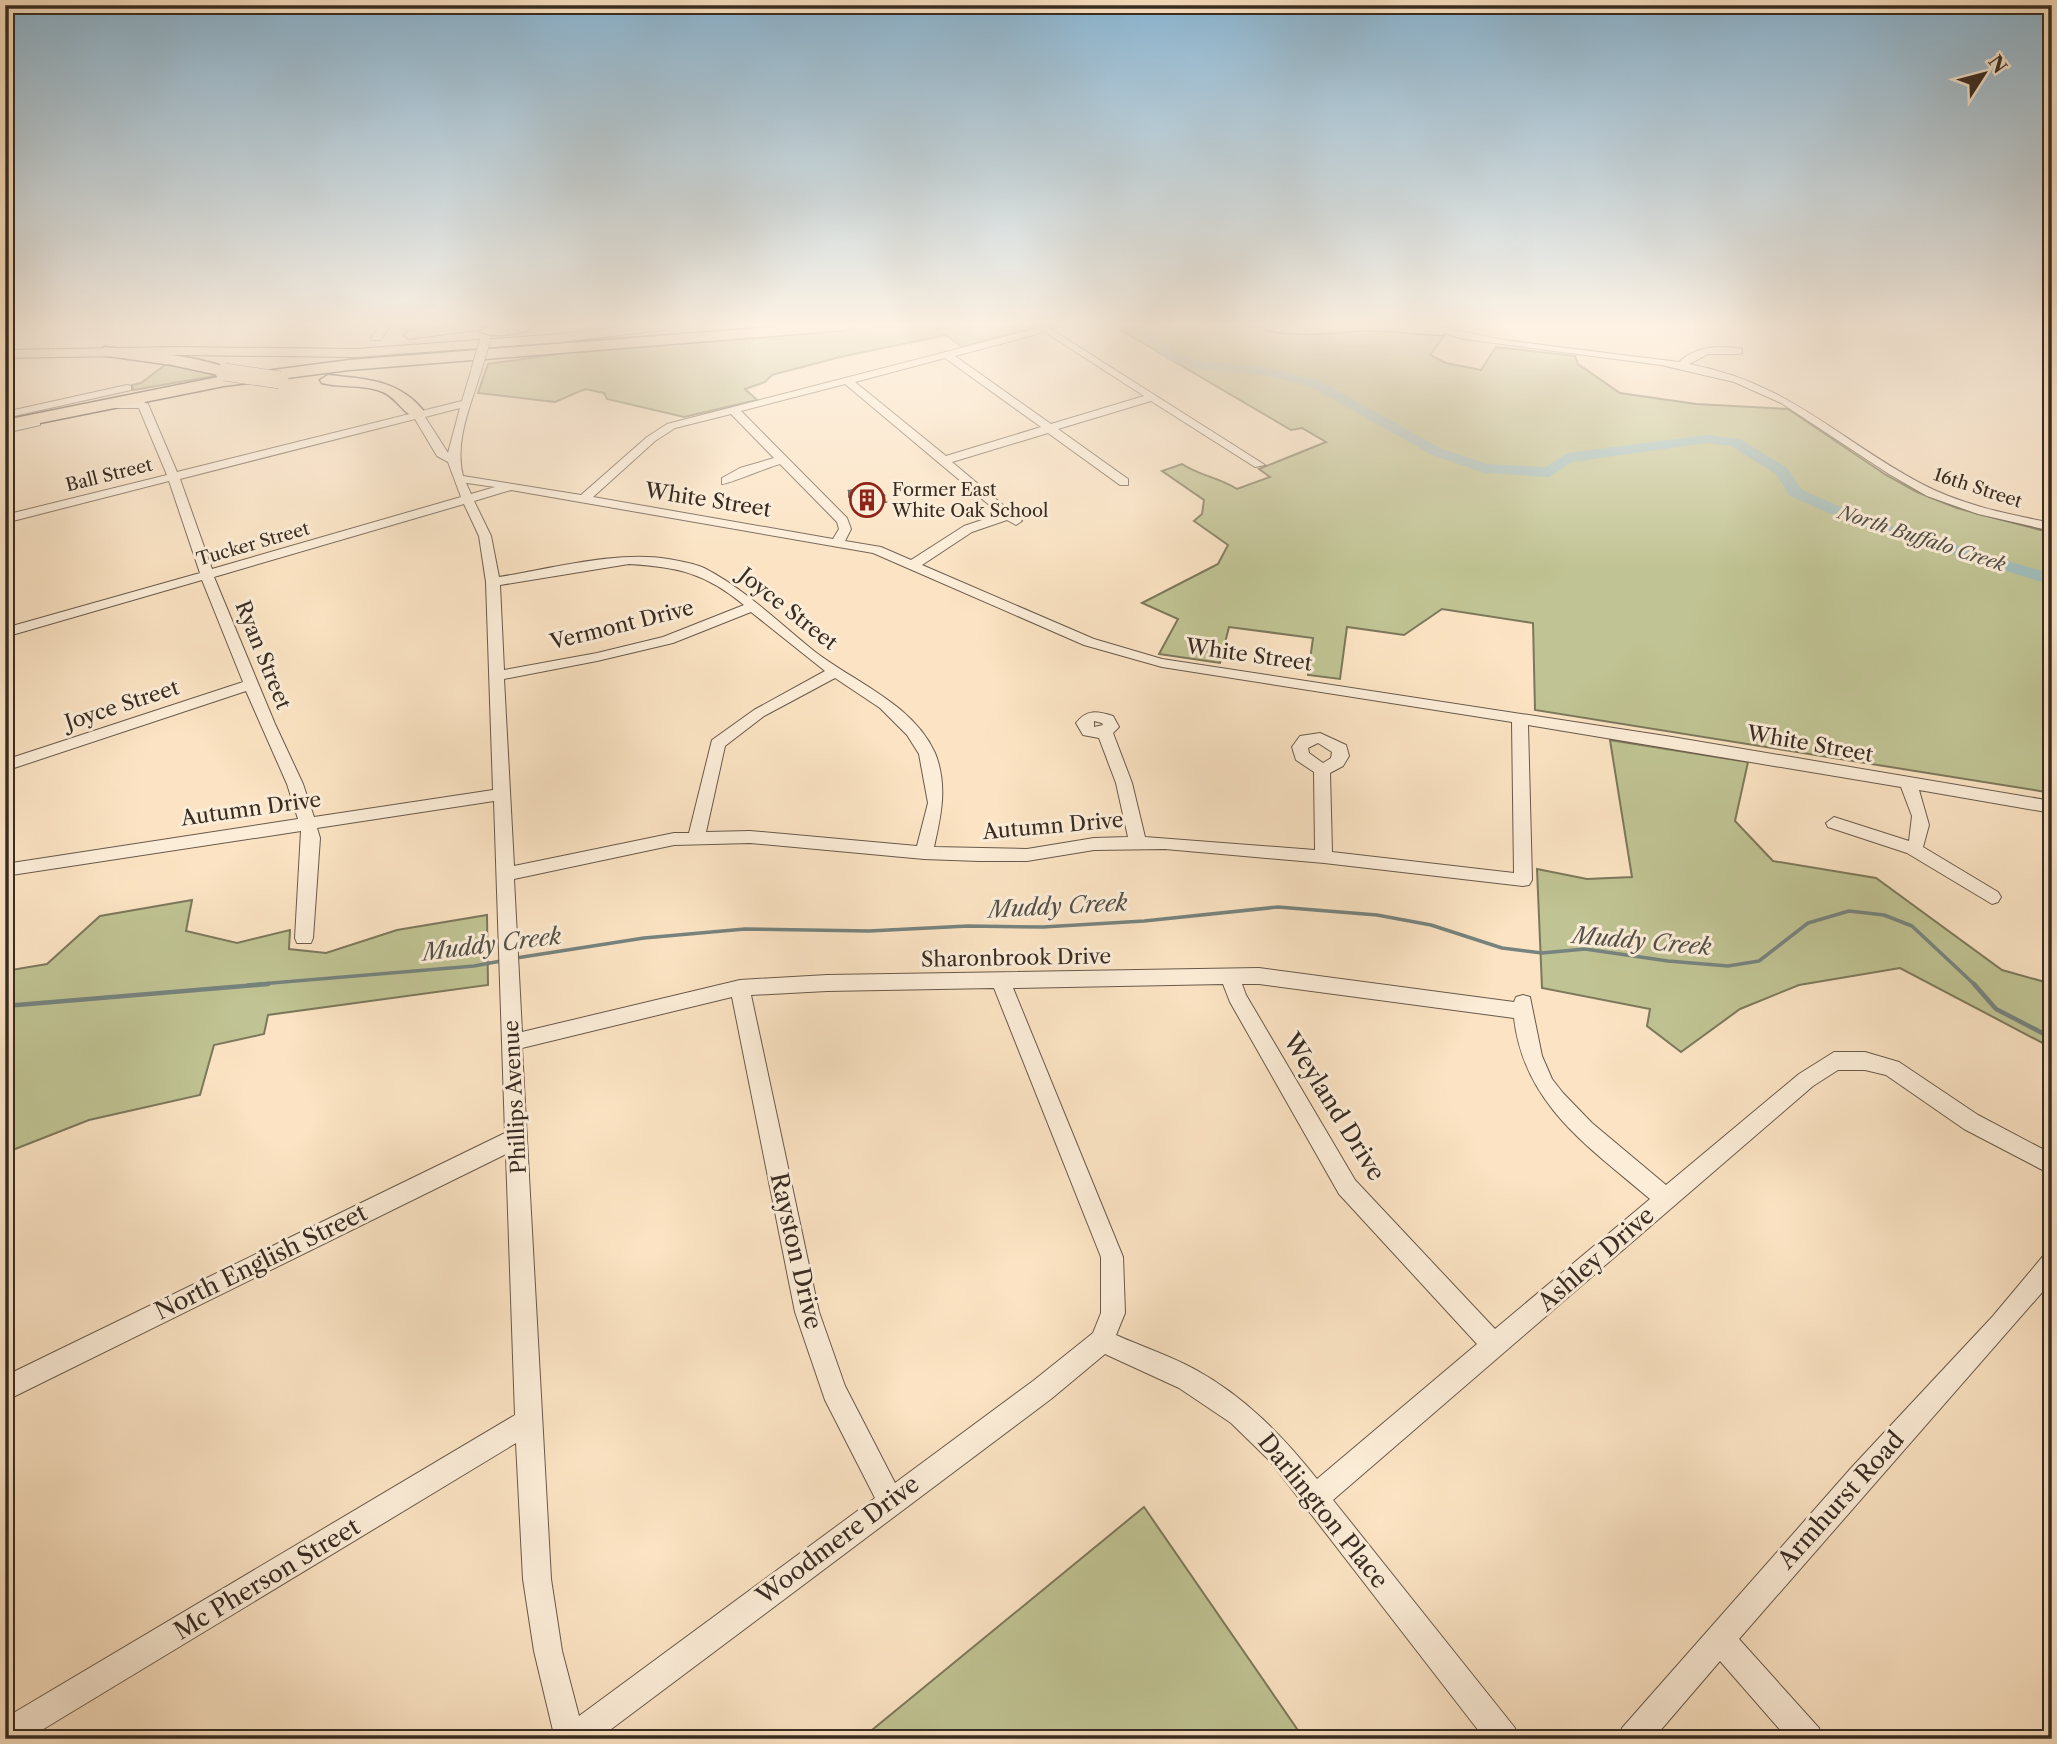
<svg xmlns="http://www.w3.org/2000/svg" width="2057" height="1744" viewBox="0 0 2057 1744" font-family="'Libre Caslon Text',serif">
	<style>
		.green { fill: #c0c393; stroke: #7c785b; stroke-width: 2 }
		.lines { fill: none; stroke-linecap: round; stroke-linejoin: round }
		.stream-far1 { stroke: #76837e; stroke-width: 3.5 }
		.stream { stroke: #76837e; stroke-width: 4.5 }
		.river { fill: #a0bdbb; fill-rule: evenodd }
		.minor-casing { stroke: #695a4b; stroke-width: 2 }
		.major-casing { stroke: #382c23; stroke-width: 2 }
		.highway-casing { stroke: #382c23; stroke-width: 3 }
		.minor { fill: #fcedd8; fill-rule: evenodd }
		.major { fill: #fbe3c3; fill-rule: evenodd }
		.highway { fill: #fbe3c3; fill-rule: evenodd }
		.minor-bridge-casing { stroke: #695a4b; stroke-width: 12; stroke-linecap: butt }
		.highway-bridge-casing { stroke: #382c23; stroke-width: 18; stroke-linecap: butt }
		.minor-bridge { stroke: #fcedd8; stroke-width: 10 }
		.highway-bridge { stroke: #fbe3c3; stroke-width: 17 }
		.wall { fill: #c99072; stroke: #382c23; stroke-width: 2 }
		.shaded-wall { fill: #a4755c; stroke: #382c23; stroke-width: 2 }
		.building { fill: #eaa784; stroke: #382c23; stroke-width: 2 }
		.labels { text-anchor: middle; stroke-width: 6; stroke-linejoin: round; paint-order: stroke }
		.far-street-label { font-size: 18px; fill: #382c23; stroke: #fcedd8 }
		.far-poi-label { font-size: 18px; fill: #382c23; stroke: #fcedd8; text-anchor: start }
		.far-water-label { font-size: 19px; font-style: italic; fill: #525049; stroke: #fcedd8 }
		.street-label { font-size: 21px; fill: #382c23; stroke: #fcedd8 }
		.water-label { font-size: 23px; font-style: italic; fill: #525049; stroke: #fcedd8 }
		.near-street-label { font-size: 24px; fill: #382c23; stroke: #fcedd8 }
	</style>
	<rect width="100%" height="100%" fill="#fbe3c3"/>
	<filter id="stains"><feTurbulence type="fractalNoise" baseFrequency=".00286" numOctaves="4"/><feColorMatrix values="0 0 0 0 .2 0 0 0 0 .09 0 0 0 0 .02 0 0 0 .5 -.17"/></filter>
	<radialGradient id="worn" r=".72"><stop offset=".6" stop-color="#630" stop-opacity="0"/><stop offset="1" stop-color="#630" stop-opacity=".3"/></radialGradient>
	<g class="green">
		<path d="M899,326H1063L1054,328L1040,326L962,347L946,335L840,357L772,375L765,382L745,389L757,400L684,417L607,399L604,393L585,389L555,402L478,393L488,364L593,349Z"/>
		<path d="M1114,326H1247L1318,332L1382,330L1425,332L1444,336L1430,355L1446,363L1481,370L1496,347L1575,356L1578,364L1620,393L1696,404L1788,409L1886,475L1917,492L1957,508L2052,533V793L1535,710L1533,623L1442,609L1404,635L1347,627L1340,679L1308,675L1313,638L1229,627L1220,663L1159,654L1178,619L1142,603L1218,564L1228,545L1194,521L1202,514L1204,500L1162,471L1182,464C1200,476 1218,477 1237,489L1270,477L1259,469L1326,442L1302,428L1291,430Z"/>
		<path d="M166,364L220,375L133,390L132,385L141,383Z"/>
		<path d="M1610,740L1748,762L1735,821L1773,861L1876,878L2002,970L2052,984V1048L1900,968L1799,985L1740,1009L1681,1052L1647,1026L1650,1009L1542,988L1537,869L1587,879L1632,877Z"/>
		<path d="M192,900L186,931L237,943L290,930L289,949L326,953L397,930L487,915L488,985L268,1015L264,1034L214,1045L200,1095L89,1120L5,1153V971L47,964L100,916Z"/>
		<path d="M1144,1507L1304,1739H861Z"/>
	</g>
	<g class="lines">
		<g class="stream-far1">
			<path d="M516,958L644,938L745,929L869,931L968,926L1043,927L1144,921L1278,907L1377,915L1431,925L1502,948L1542,953L1585,949L1668,961L1728,966L1759,961L1808,923L1849,911L1884,915L1912,926L1975,985"/>
			<path d="M248,985L474,966L501,961"/>
		</g>
		<g class="stream">
			<path d="M1974,984L1996,1009L2052,1038"/>
			<path d="M5,1006L268,984"/>
		</g>
		<path class="river" d="M1136,326H1148L1177,353L1195,360L1270,368L1319,380L1442,449L1487,464L1546,467L1568,453L1706,435L1740,439L1787,468L1802,490L1871,520L2052,574V585L1859,526L1790,496L1776,474L1731,446L1706,443L1572,462L1549,477L1485,473L1432,455L1309,386L1270,376L1192,368L1167,359L1138,334Z"/>
		<g class="minor-casing">
			<g id="minor">
				<path d="M381,326H391L380,340H372L371,338Z"/>
				<path d="M1046,326L1265,465L1255,467L1151,401L1058,429L1128,479V485H1120L1048,433L952,462L1022,521L1016,525L1007,520L972,532L922,565L1094,639L1162,659L1672,737L2052,801V813L1919,790L1929,825L1923,847L1998,892L2001,897L1998,902L1992,904L1907,853L1828,827L1826,823L1834,817L1909,841L1912,816L1901,787L1528,725L1532,880L1529,885L1523,886L1324,863L1165,849L1094,850L1027,861H979L924,859L750,843L674,845L514,879L522,1032L740,980L827,975L1259,968L1514,1002L1516,997L1523,995L1530,997L1542,1056L1552,1079L1563,1093L1592,1123L1666,1185L1799,1074L1834,1052H1865L1899,1062L1978,1115L2052,1154V1175L1964,1129L1886,1075L1865,1070H1838L1813,1086L1333,1500L1515,1728L1519,1739H1485L1270,1461L1231,1423L1179,1388L1105,1354L1051,1399L598,1739H555L534,1651L523,1579L516,1443L27,1739H5V1718L515,1415L506,1154L5,1401V1376L505,1133L494,801L317,828L320,838L313,938L311,943H297L295,938L301,831L5,876V864L298,819L287,784L246,691L5,771V760L243,682L202,580L5,637V628L200,573L169,481L5,523V515L167,475L139,408H111V404C124,401 136,398 148,404L177,472L462,401L471,371L476,368L481,371C471,405 454,441 463,476L581,495L647,437L667,424ZM1045,332L1144,396L1051,424L955,356ZM945,358L1041,427L946,456L855,382ZM845,384L1000,514L964,526L911,560L881,547L845,541L851,529L847,518L741,411ZM460,408L448,453L425,417ZM731,414L774,458L740,468L722,478V484C729,484 768,467 780,464L837,522L839,529L833,539L593,497L655,441L675,428ZM415,419L437,456L448,462L461,497L212,569L180,479ZM466,483H467L495,487L471,494ZM511,490L873,553L1084,645L1162,667L1512,722L1514,873L1332,852L1330,773L1343,766L1349,756L1346,745L1320,733L1300,736L1292,747L1296,760L1314,772L1315,850L1145,837L1132,783L1113,733L1119,727L1113,716C1097,711 1087,709 1076,723L1083,735L1099,738L1116,783L1128,837L1094,838L1027,849L934,847C941,816 948,785 935,753C913,704 854,682 814,651C778,622 745,589 704,568C693,563 679,561 668,559C619,550 549,569 499,577L491,536L474,501ZM464,504L479,536L486,582L493,790L314,817L303,784L275,724L214,577ZM629,564C678,567 705,573 744,605L663,637L597,653L504,670L500,585ZM751,612L825,671L754,710L712,740L689,833H674L514,866L504,679L597,661L673,643ZM835,678L880,708L907,735L919,754L928,803L917,846L750,831L706,832L725,746L764,716ZM1094,721L1102,723L1103,725L1094,727ZM1318,743L1332,752L1331,758L1323,763L1309,753L1308,748ZM1223,984L1230,1002L1339,1194L1477,1344L1317,1479C1283,1436 1245,1397 1196,1370C1171,1356 1143,1347 1116,1335L1125,1313L1123,1257L1013,988ZM1242,984H1259L1514,1018C1524,1105 1589,1147 1650,1199L1495,1329L1355,1180L1246,995ZM994,988L1101,1257V1313L1093,1333L1033,1381L895,1483L845,1386L819,1312L751,995L827,991ZM732,997L795,1312L825,1400L875,1498L579,1716L562,1651L551,1579L522,1048Z"/>
				<path d="M1420,326H1437L1503,340L1679,362C1696,346 1720,345 1742,349V353L1738,354H1708L1689,364C1789,383 1836,438 1920,483C1961,505 2007,514 2052,523V531L1978,514L1927,496L1889,474L1781,403L1734,382L1661,365L1464,339Z"/>
				<path d="M127,385L131,386V390L5,418V412Z"/>
				<path d="M36,420L40,421V425L5,433V427Z"/>
				<path d="M2052,1252V1281L1739,1639L1819,1728L1823,1739H1788L1720,1661L1653,1739H1618L1622,1728L1852,1467L1993,1316L2044,1255Z"/>
			</g>
		</g>
		<g class="major-casing">
			<g id="major">
				<path d="M447,326H482L476,330L409,339L403,335L409,331Z"/>
				<path d="M630,326H670L664,330L561,342L356,357L178,355L5,358V350L178,347L356,349L561,334Z"/>
			</g>
		</g>
		<g class="highway-casing">
			<g id="highway">
				<path d="M535,326C526,334 489,339 480,331L491,326Z"/>
				<path d="M786,326H851L844,330L349,370L224,386L5,430V420L223,376L172,365L100,355L97,352L105,347C130,350 216,357 232,372L228,376L349,360Z"/>
				<path d="M1261,326H1436L1447,328L1449,331L1442,335C1418,334 1394,330 1370,330C1348,331 1276,339 1261,326Z"/>
				<path d="M328,375C367,379 401,380 426,414L418,419C405,416 397,398 383,392C364,384 342,388 322,383L320,380Z"/>
			</g>
		</g>
		<use href="#minor" class="minor"/>
		<use href="#major" class="major"/>
		<use href="#highway" class="highway"/>
		<g class="minor-bridge-casing">
			<path id="minor-bridge" d="M476,371L485,340"/>
		</g>
		<g class="highway-bridge-casing">
			<path id="highway-bridge" d="M224,372L280,380"/>
		</g>
		<use href="#minor-bridge" class="minor-bridge"/>
		<use href="#highway-bridge" class="highway-bridge"/>
	</g>
	<path class="wall" d="M849,491L885,502L862,509L849,497Z"/>
	<path class="shaded-wall" d="M884,495L885,502L862,509L861,503Z"/>
	<path class="building" d="M872,484L884,495L861,503L849,491Z"/>
	<linearGradient id="sky" x2="0" y2="1"><stop stop-color="#8bb8d6"/><stop offset="0.57" stop-color="#fdf2e4"/><stop offset="1" stop-color="#fdf2e4" stop-opacity="0"/></linearGradient>
	<rect width="2057" height="570" fill="url(#sky)"/>
	<defs>
		<g id="building-ring" transform="scale(1.75)"><circle r="9.5" fill="#fcedd8" stroke="#8f2418" stroke-width="1.5"/><path d="M-4-6H4V6H1V3H-1V6H-4ZM-2.5-4.3h1.7v1.8h-1.7ZM.8-4.3h1.7v1.8H.8ZM-2.5-1h1.7V.8h-1.7ZM.8-1h1.7V.8H.8Z" fill="#8f2418"/></g>
	</defs>
	<g fill-rule="evenodd">
		<use href="#building-ring" x="867" y="500"/>
	</g>
	<g class="labels">
		<g class="far-street-label">
			<text transform="translate(109 475) rotate(-14)" y="6">Ball Street</text>
			<text transform="translate(1978 488) rotate(18)" y="6">16th Street</text>
			<text transform="translate(253 544) rotate(-16)" y="6">Tucker Street</text>
		</g>
		<g class="far-poi-label">
			<text x="892" y="496">Former East<tspan x="892" dy="21">White Oak School</tspan></text>
		</g>
		<g class="far-water-label">
			<text transform="translate(1922 538) rotate(18)" y="7">North Buffalo Creek</text>
		</g>
		<g class="street-label">
			<text transform="translate(708 500) rotate(9)" y="7">White Street</text>
			<text transform="translate(788 609) rotate(38)" y="7">Joyce Street</text>
			<text transform="translate(622 625) rotate(-14)" y="7">Vermont Drive</text>
			<text transform="translate(263 655) rotate(68)" y="7">Ryan Street</text>
			<text transform="translate(1249 655) rotate(8)" y="7">White Street</text>
			<text transform="translate(122 705) rotate(-18)" y="7">Joyce Street</text>
			<text transform="translate(1810 744) rotate(10)" y="7">White Street</text>
			<text transform="translate(251 809) rotate(-8)" y="7">Autumn Drive</text>
			<text transform="translate(1053 826) rotate(-5)" y="7">Autumn Drive</text>
			<text transform="translate(1016 958) rotate(-1)" y="7">Sharonbrook Drive</text>
			<text transform="translate(515 1097) rotate(-93)" y="7">Phillips Avenue</text>
		</g>
		<g class="water-label">
			<text transform="translate(1058 906) rotate(-3)" y="8">Muddy Creek</text>
			<text transform="translate(1642 941) rotate(5)" y="8">Muddy Creek</text>
			<text transform="translate(492 944) rotate(-7)" y="8">Muddy Creek</text>
		</g>
		<g class="near-street-label">
			<text transform="translate(1334 1107) rotate(58)" y="8">Weyland Drive</text>
			<text transform="translate(796 1251) rotate(77)" y="8">Rayston Drive</text>
			<text transform="translate(1596 1259) rotate(-41)" y="8">Ashley Drive</text>
			<text transform="translate(261 1262) rotate(-26)" y="8">North English Street</text>
			<text transform="translate(1841 1500) rotate(-48)" y="8">Armhurst Road</text>
			<text transform="translate(1323 1511) rotate(51)" y="8">Darlington Place</text>
			<text transform="translate(838 1540) rotate(-37)" y="8">Woodmere Drive</text>
			<text transform="translate(267 1579) rotate(-31)" y="8">Mc Pherson Street</text>
		</g>
	</g>
	<rect width="2057" height="1744" fill="none" stroke="#fbe3c3" stroke-width="28"/>
	<rect x="7" y="7" width="2043" height="1730" fill="none" stroke="#382c23" stroke-width="3.5"/>
	<rect x="14" y="14" width="2029" height="1716" fill="none" stroke="#382c23" stroke-width="2"/>
	<g transform="translate(1984 74) rotate(54)" stroke="#fcedd8" stroke-width="5" paint-order="stroke">
	<path d="M0-5L12 26L0 18L-12 26Z" fill="#382c23"/>
	<text y="-10" font-size="19" font-weight="bold" text-anchor="middle" fill="#382c23">N</text>
	</g>
	<rect width="100%" height="100%" filter="url(#stains)"/>
	<rect width="100%" height="100%" fill="url(#worn)"/>
</svg>
